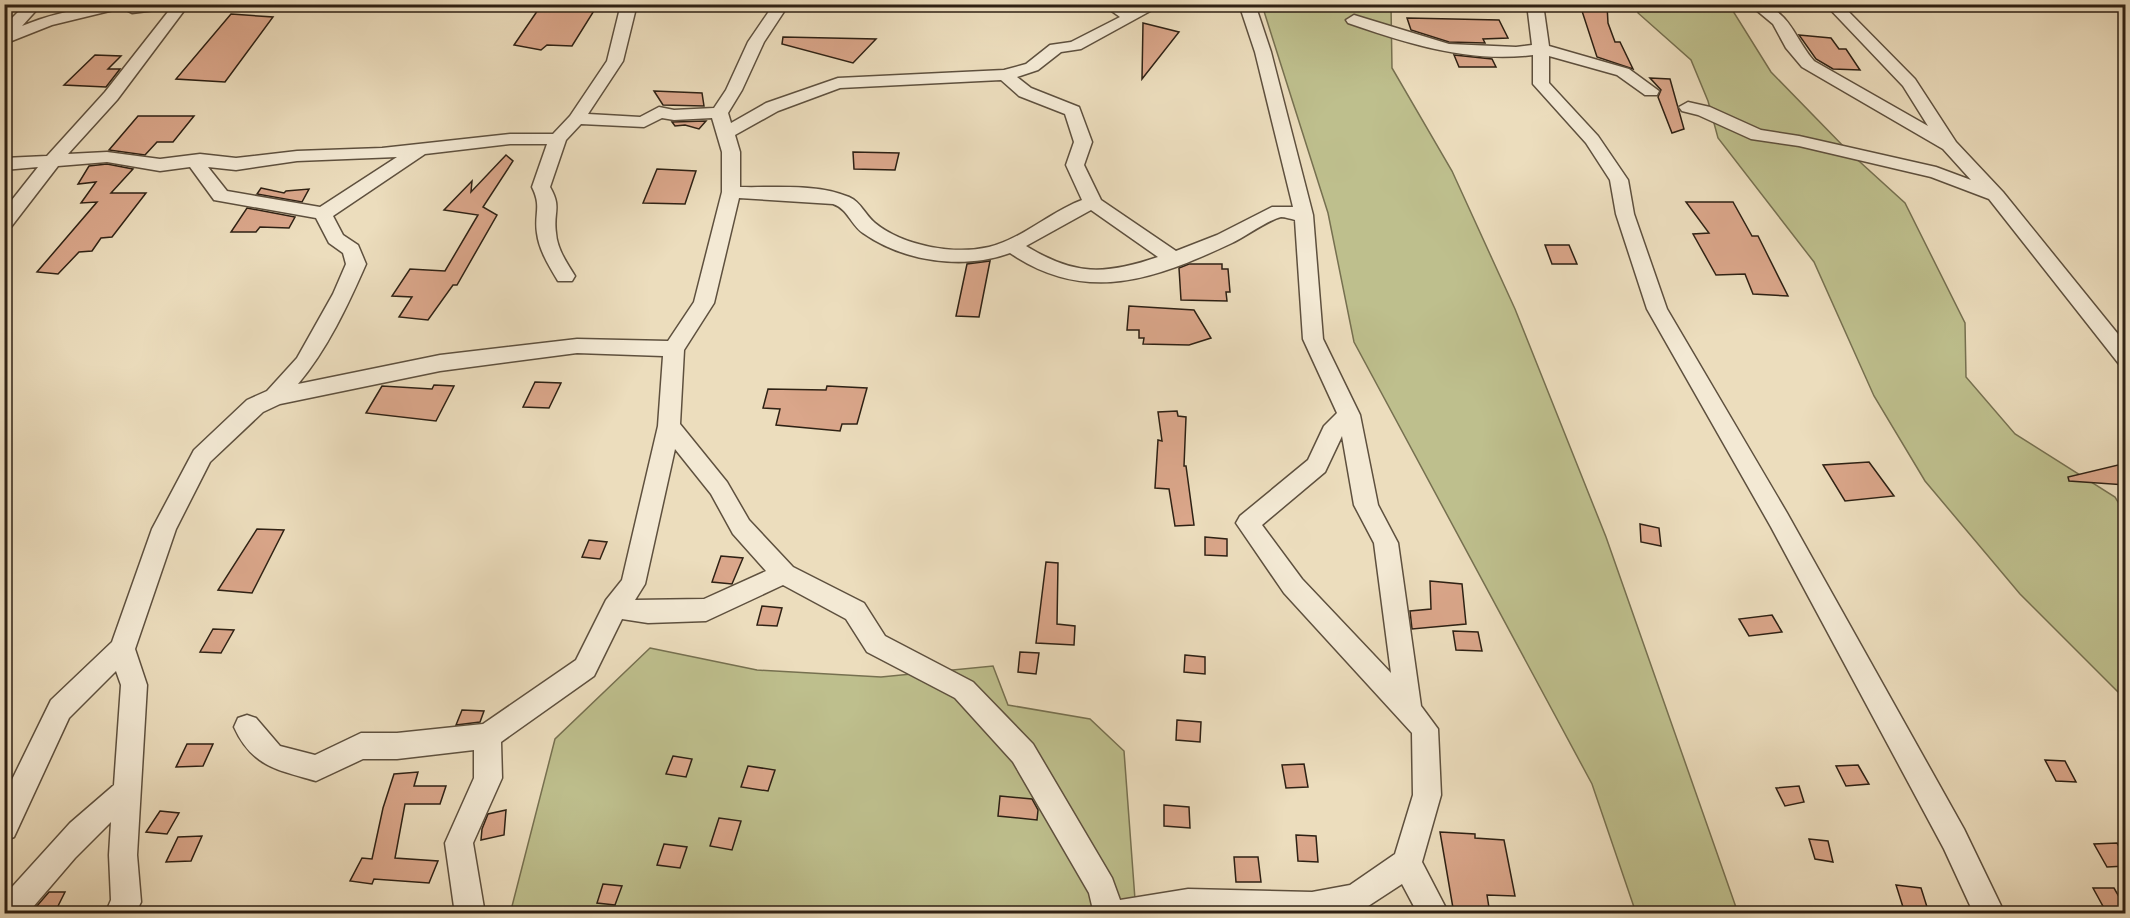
<svg xmlns="http://www.w3.org/2000/svg" width="2130" height="918" viewBox="0 0 2130 918" font-family="'Libre Caslon Text',serif">
	<style>
		.green { fill: #bebf8d; stroke: #767050; stroke-width: 1.5 }
		.building { fill: #daa68a; stroke: #2e2114; stroke-width: 1.5 }
		.lines { fill: none; stroke-linecap: round; stroke-linejoin: round }
		.street-casing { stroke: #5e503e; stroke-width: 3 }
		.street { fill: #f3e9d4; fill-rule: evenodd }
	</style>
	<rect width="100%" height="100%" fill="#ecddbd"/>
	<filter id="stains"><feTurbulence type="fractalNoise" baseFrequency=".00333" numOctaves="4"/><feColorMatrix values="0 0 0 0 .2 0 0 0 0 .09 0 0 0 0 .02 0 0 0 .5 -.17"/></filter>
	<radialGradient id="worn" r=".72"><stop offset=".6" stop-color="#630" stop-opacity="0"/><stop offset="1" stop-color="#630" stop-opacity=".3"/></radialGradient>
	<g class="green">
		<path d="M1262,5H1391L1392,68L1452,171L1515,309L1606,537L1738,913H1636L1592,784L1354,342L1328,213Z"/>
		<path d="M1637,5H1725L1733,11L1771,72L1849,152L1905,203L1965,323L1966,377L2015,434L2115,497L2126,515L2125,699L2020,594L1925,481L1874,396L1814,262L1718,138L1708,101L1691,60L1638,13Z"/>
		<path d="M650,648L757,670L881,677L993,666L1008,705L1090,719L1124,751L1136,913L510,914L555,739Z"/>
	</g>
	<g class="building">
		<path d="M542,4H570L597,6L572,46L547,45L541,50L514,45Z"/>
		<path d="M1607,5L1608,23L1615,42H1620L1633,69L1597,57L1581,8Z"/>
		<path d="M231,14L273,17L225,82L176,79Z"/>
		<path d="M1407,18L1499,20L1508,38L1483,39L1485,43L1449,42L1411,30Z"/>
		<path d="M1143,23L1179,32L1142,79Z"/>
		<path d="M1799,35L1831,38L1839,49H1846L1860,70L1833,69L1816,59Z"/>
		<path d="M783,37L876,39L853,63L782,44Z"/>
		<path d="M95,55L121,56L108,69H120L106,87L64,85Z"/>
		<path d="M1454,55L1492,59L1496,67H1459Z"/>
		<path d="M1650,78L1670,79L1684,129L1672,133L1658,97L1661,90Z"/>
		<path d="M654,91L702,93L704,106L663,105Z"/>
		<path d="M138,116H194L173,142H157L145,155L109,150Z"/>
		<path d="M706,121L699,129L685,125L675,126L672,122Z"/>
		<path d="M853,152L899,153L895,170L854,169Z"/>
		<path d="M506,155L513,161L483,207L497,215L457,285H453L428,320L399,317L412,297L392,296L410,269L445,271L478,215L444,210L472,181L471,192Z"/>
		<path d="M107,164L133,169L111,193H146L112,237L101,238L92,251L79,252L58,274L37,272L97,202L81,203L96,182L78,184L89,166Z"/>
		<path d="M657,169L696,171L685,204L643,203Z"/>
		<path d="M261,188L284,193L286,191L309,189L302,202L257,194Z"/>
		<path d="M1686,202H1733L1752,236H1758L1788,296L1753,294L1745,274L1716,275L1693,234L1709,233Z"/>
		<path d="M247,208L295,217L289,228L260,227L256,232H231Z"/>
		<path d="M1545,245H1569L1577,264H1552Z"/>
		<path d="M990,261L979,317L956,316L967,264Z"/>
		<path d="M1189,264H1222V269H1228L1230,292H1226L1227,301L1181,300L1179,268Z"/>
		<path d="M1129,306L1194,310L1211,338L1189,345L1143,344L1144,338H1139V330H1127Z"/>
		<path d="M535,382L561,383L549,408L523,407Z"/>
		<path d="M434,385L454,386L436,421L366,413L382,386L432,389Z"/>
		<path d="M827,386L867,388L857,424H842L840,431L776,425L780,409L763,408L768,389L826,390Z"/>
		<path d="M1177,411L1178,416L1186,417L1184,466H1186L1194,525L1175,526L1169,489L1155,488L1158,440L1162,441L1158,412Z"/>
		<path d="M1869,462L1894,496L1845,501L1823,465Z"/>
		<path d="M2118,465L2126,472V485L2069,481L2068,477Z"/>
		<path d="M1640,524L1659,528L1661,546L1641,542Z"/>
		<path d="M257,529L284,530L252,593L218,590Z"/>
		<path d="M1205,537L1227,539V556L1205,555Z"/>
		<path d="M589,540L607,542L600,559L582,557Z"/>
		<path d="M721,556L743,558L732,584L712,582Z"/>
		<path d="M1046,562L1058,563L1057,624L1075,626L1074,645L1036,643Z"/>
		<path d="M1430,581L1462,584L1466,624L1412,629L1410,611L1431,609Z"/>
		<path d="M762,606L782,608L777,626L757,625Z"/>
		<path d="M1772,615L1782,632L1749,636L1739,619Z"/>
		<path d="M213,629L234,630L221,653L200,652Z"/>
		<path d="M1453,631L1478,632L1482,651L1456,650Z"/>
		<path d="M1020,652L1039,653L1036,674L1018,672Z"/>
		<path d="M1185,655L1205,657V674L1184,672Z"/>
		<path d="M462,710L484,711L480,722L456,725Z"/>
		<path d="M1177,720L1201,722L1200,742L1176,740Z"/>
		<path d="M187,744H213L203,766L176,767Z"/>
		<path d="M673,756L692,759L686,777L666,774Z"/>
		<path d="M2045,760L2065,761L2076,782L2056,781Z"/>
		<path d="M1304,764L1308,787L1286,788L1282,765Z"/>
		<path d="M1858,765L1869,784L1846,786L1836,766Z"/>
		<path d="M748,766L775,770L768,791L741,787Z"/>
		<path d="M418,772L414,786H446L440,804H405L395,858L438,861L429,883L374,879L372,884L350,881L362,858L372,859L383,808L394,774Z"/>
		<path d="M1799,786L1804,802L1785,806L1776,788Z"/>
		<path d="M1000,796L1032,799L1038,810L1037,820L998,816Z"/>
		<path d="M1164,805L1189,807L1190,828L1164,826Z"/>
		<path d="M506,810L504,835L481,840L482,829L488,814Z"/>
		<path d="M160,811L179,813L167,834L146,832Z"/>
		<path d="M719,818L741,821L732,850L710,846Z"/>
		<path d="M1440,832L1475,834V838L1504,840L1515,896L1487,895L1490,914H1454Z"/>
		<path d="M1296,835L1316,836L1318,862L1298,861Z"/>
		<path d="M202,836L191,861L166,862L178,837Z"/>
		<path d="M1809,839L1828,841L1833,862L1815,859Z"/>
		<path d="M2117,843L2126,858V866L2107,867L2094,844Z"/>
		<path d="M664,844L687,847L680,868L657,865Z"/>
		<path d="M1234,857H1258L1261,882H1236Z"/>
		<path d="M603,884L622,886L615,905L597,903Z"/>
		<path d="M1896,885L1921,888L1928,910L1903,907Z"/>
		<path d="M2093,888H2114L2125,907L2104,908Z"/>
		<path d="M49,892H65L54,914H30Z"/>
	</g>
	<g class="lines">
		<g class="street-casing">
			<g id="street">
				<path d="M26,4H42L22,26C80,2 129,4 189,4L117,100L68,154L107,152L160,159L200,154L236,158L297,151L382,148L510,134H553L570,116L607,61L621,4H637L623,61L588,114L640,117L659,107L674,110L714,108L726,90L748,42L774,4H789L764,42L742,90L728,113L731,123L766,103L838,78L1004,70L1026,64L1050,45L1071,42L1120,17L1102,4H1121L1132,10L1143,4H1163L1081,49L1061,52L1038,70L1017,77L1031,88L1079,107L1092,142L1084,165L1101,200L1176,251L1217,235L1272,207H1293L1255,52L1239,4H1255L1271,52L1313,215L1323,339L1360,415L1378,505L1398,543L1421,706L1438,729L1441,795L1422,862L1449,914H1418L1402,884L1356,914H1094L1089,893L1013,762L955,698L867,652L846,619L783,585L706,621L648,623L622,619L594,676L501,742L502,778L473,843L485,914H455L445,843L474,778V750L397,759H363L316,781C278,770 252,767 234,727L238,718L247,715L256,718L280,746L315,755L361,733H397L483,724L576,660L606,600L622,580L658,426L663,356L577,353L440,371L280,404L263,412L210,462L176,529L135,649L147,685L137,855L141,902L136,912L105,914L111,900L109,855L111,822L75,858L27,914H4V895L12,887L70,823L114,785L121,685L116,671L69,718L14,837L4,841V796L51,700L112,642L152,529L194,450L247,400L267,391L297,358L333,294L346,264L343,253L329,243L316,218L214,200L190,167L160,171L107,162L58,166L11,227L4,229V210L38,167L4,170V158L47,156L105,92L171,8L132,13L122,8L52,25L4,44V26ZM1001,80L1019,96L1065,114L1074,142L1066,165L1082,200C1050,212 1022,239 989,247C954,255 903,246 875,223C865,215 861,202 849,197C817,183 774,188 740,187V152L735,135L778,111L840,88ZM662,118L674,120L712,118L722,152V192L694,302L668,341L577,339L440,355L298,384C327,350 348,305 366,264L358,245L343,235L333,216L425,154L510,144H547L532,187C542,207 534,213 537,233C539,250 549,266 558,281H572L575,276C567,263 557,249 556,233C553,211 562,208 550,187L566,140L581,124L644,127ZM397,157L320,207L227,191L208,167L236,170L297,161ZM739,198L833,204C848,209 851,225 863,233C904,262 964,270 1010,253C1087,305 1155,279 1232,243C1245,237 1268,220 1281,217C1285,217 1291,219 1295,220L1303,339L1337,413L1324,426L1308,460L1240,516L1236,523L1284,593L1412,733L1413,795L1395,854L1350,885L1312,892L1188,889L1120,900L1112,878L1033,744L973,682L885,636L864,603L793,567L749,520L727,482L680,424L684,350L714,303ZM1091,210L1158,257C1105,275 1075,276 1026,246ZM1342,436L1354,505L1374,543L1391,673L1302,579L1262,525L1325,472ZM675,449L711,494L733,534L766,571L704,599L635,600L645,584Z"/>
				<path d="M1527,4H1543L1549,46L1629,69L1659,91L1657,95H1645L1617,75L1549,56V83L1598,136L1628,180L1634,214L1667,309L1787,513L1964,829L2005,914H1974L1944,849L1771,527L1647,309L1616,214L1610,180L1586,143L1533,84V55C1468,63 1409,44 1348,23L1346,20L1354,15L1449,44L1516,47L1532,45Z"/>
				<path d="M1749,4C1789,4 1791,34 1814,61L1928,126L1903,86L1825,4H1841L1915,79L1956,142L2003,192L2126,344V366L2119,364L1989,199L1931,177L1799,146L1751,139L1698,115L1682,111L1679,107L1688,102L1710,107L1761,130L1799,136L1936,167L1971,180L1943,149L1802,67L1786,48L1773,24Z"/>
			</g>
		</g>
		<use href="#street" class="street"/>
	</g>
	<rect width="2130" height="918" fill="none" stroke="#ecddbd" stroke-width="24"/>
	<rect x="6" y="6" width="2118" height="906" fill="none" stroke="#2e2114" stroke-width="3"/>
	<rect x="12" y="12" width="2106" height="894" fill="none" stroke="#2e2114" stroke-width="1.5"/>
	<rect width="100%" height="100%" filter="url(#stains)"/>
	<rect width="100%" height="100%" fill="url(#worn)"/>
</svg>
